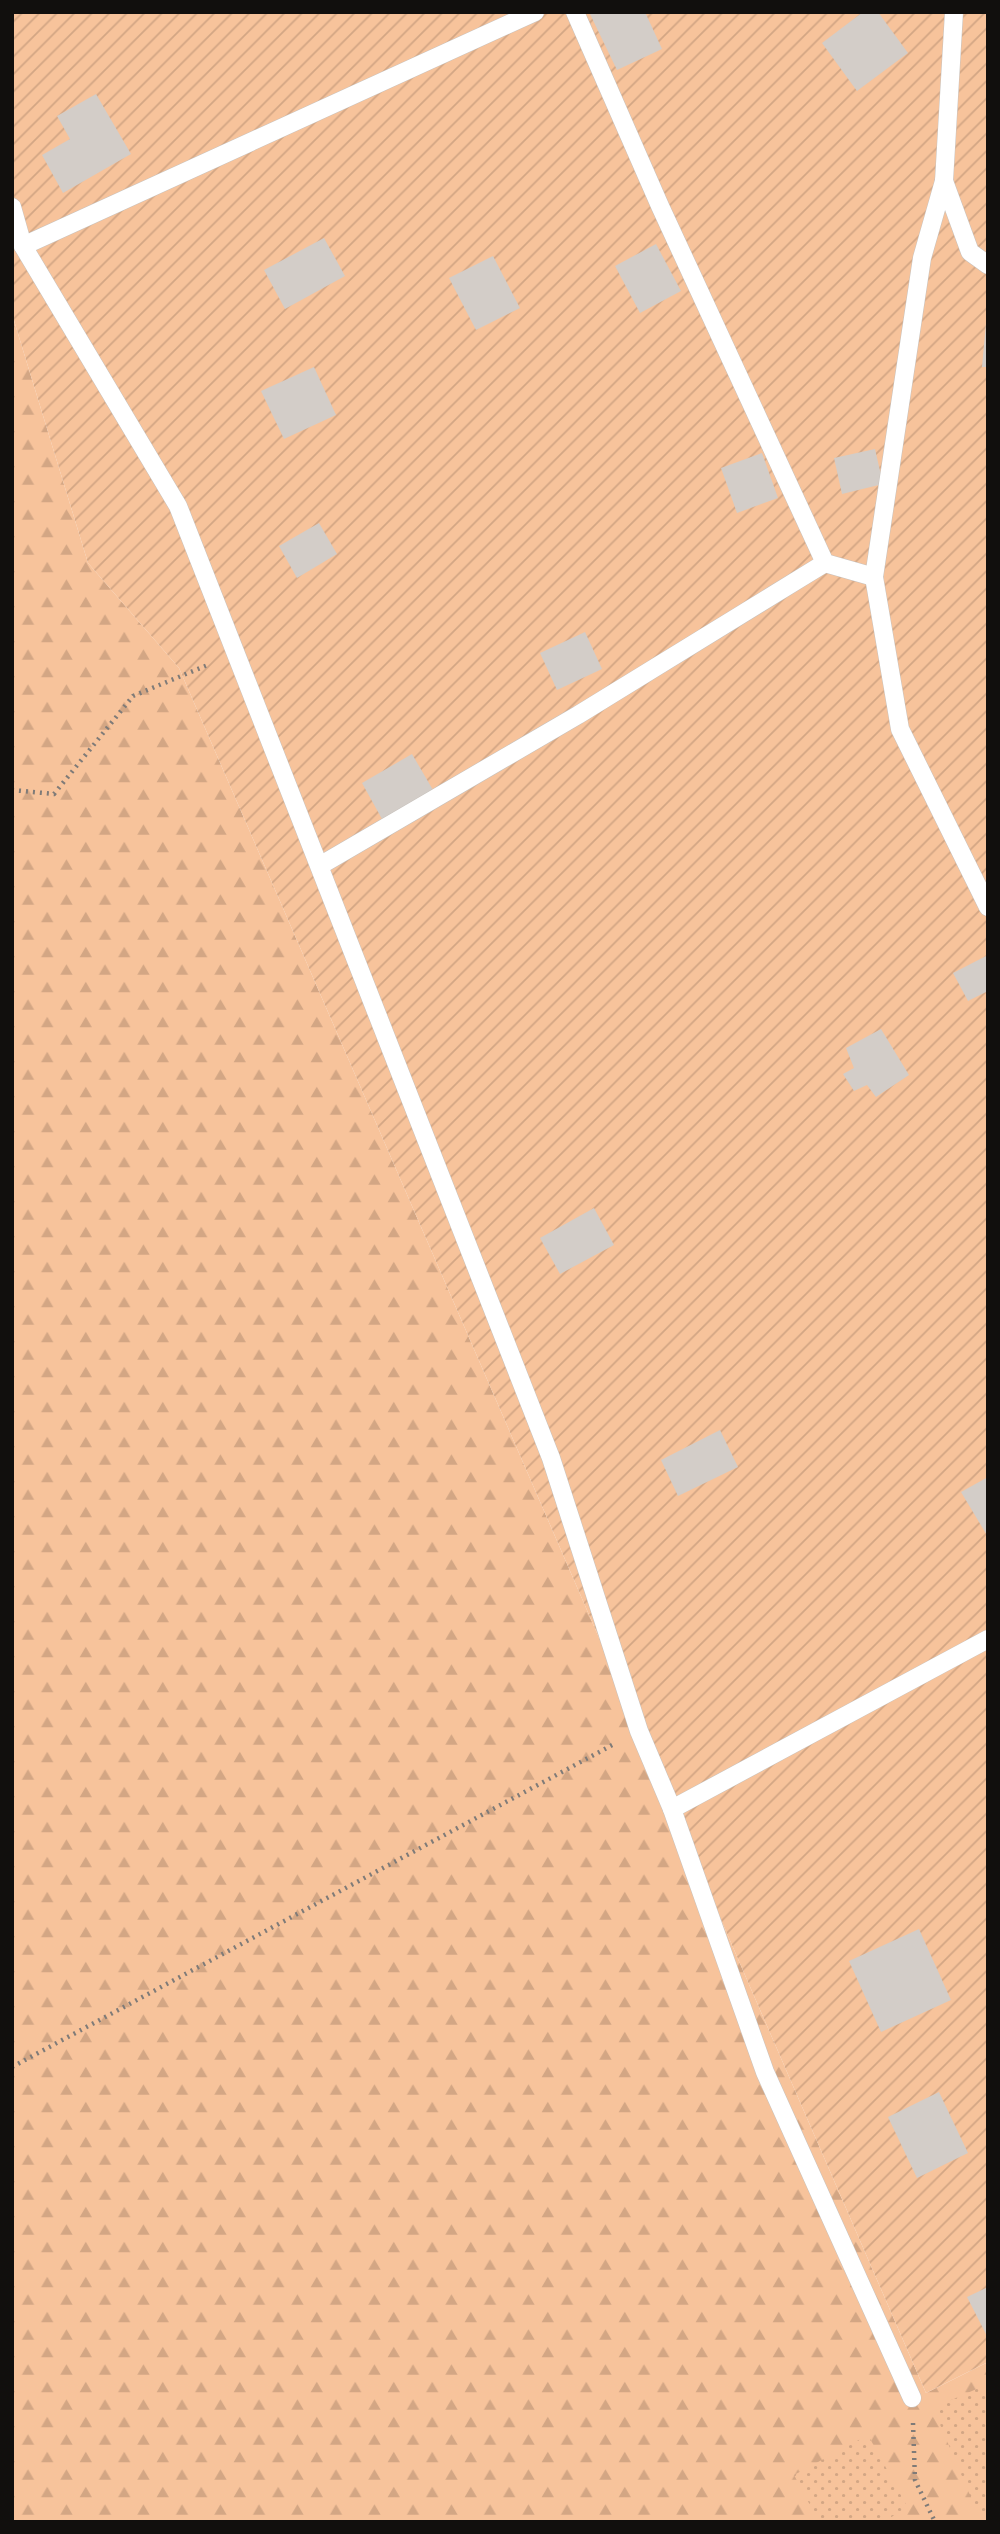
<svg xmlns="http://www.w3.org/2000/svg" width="1000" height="2534" viewBox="0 0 1000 2534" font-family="'Golos Text',sans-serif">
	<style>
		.forest { fill: url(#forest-firs) }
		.park { fill: url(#park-dots) }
		.garden { fill: url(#garden-furrows) }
		.building { fill: #d3cdc8 }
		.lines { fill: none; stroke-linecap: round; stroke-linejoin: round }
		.lane-casing { stroke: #c8c2bd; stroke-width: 19 }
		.path { stroke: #7f7b78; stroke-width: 4.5; stroke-dasharray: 2 5; stroke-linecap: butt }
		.lane { stroke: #fff; stroke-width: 18 }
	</style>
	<defs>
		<pattern id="forest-firs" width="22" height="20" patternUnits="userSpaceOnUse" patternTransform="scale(1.75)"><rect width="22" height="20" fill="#f7c39b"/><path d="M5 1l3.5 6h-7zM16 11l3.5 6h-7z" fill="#d3a684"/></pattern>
		<pattern id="park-dots" width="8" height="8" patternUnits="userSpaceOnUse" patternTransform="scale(1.75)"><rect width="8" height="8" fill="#f7c39b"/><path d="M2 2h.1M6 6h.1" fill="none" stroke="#d3a684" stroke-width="1.8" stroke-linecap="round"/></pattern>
		<pattern id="garden-furrows" width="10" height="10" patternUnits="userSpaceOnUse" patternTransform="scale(1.75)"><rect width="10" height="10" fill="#f7c39b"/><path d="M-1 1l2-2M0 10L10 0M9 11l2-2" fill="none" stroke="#d3a684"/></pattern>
	</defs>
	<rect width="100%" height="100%" fill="#fbf4f0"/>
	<path class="forest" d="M12,314L88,563L179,668L926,2393L988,2362V2522H12Z"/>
	<g class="park">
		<path d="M988,2384V2517L981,2521L933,2408Z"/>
		<path d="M868,2435L908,2508L882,2522H819L794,2475Z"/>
	</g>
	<path class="garden" d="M12,12H988V2362L926,2393L179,668L88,563L12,314Z"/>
	<g class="building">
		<path d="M589,12H645L662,49L617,70Z"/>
		<path d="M863,12H878L908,53L857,91L822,43Z"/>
		<path d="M96,94L131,154L63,193L42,155L70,139L57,116Z"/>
		<path d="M324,238L345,276L285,309L264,270Z"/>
		<path d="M656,244L681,291L640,313L615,266Z"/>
		<path d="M493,256L520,308L476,330L449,278Z"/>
		<path d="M986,323L988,324V367H982Z"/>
		<path d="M314,367L336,415L284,439L261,391Z"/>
		<path d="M875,449L883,484L842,494L834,458Z"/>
		<path d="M762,453L778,498L737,513L721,468Z"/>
		<path d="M319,523L337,554L297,578L279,546Z"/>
		<path d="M585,632L602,669L557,690L540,653Z"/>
		<path d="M412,754L433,790L382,819L362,783Z"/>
		<path d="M988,955V991L968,1001L953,973Z"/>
		<path d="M881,1029L909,1075L876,1097L867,1085L854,1091L843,1074L854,1068L846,1048Z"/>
		<path d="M594,1208L614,1245L560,1274L540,1238Z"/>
		<path d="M720,1430L738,1467L678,1496L661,1460Z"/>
		<path d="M988,1477V1537L961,1492Z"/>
		<path d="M919,1929L951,2000L881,2032L849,1961Z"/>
		<path d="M939,2092L968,2153L917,2178L888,2117Z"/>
		<path d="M988,2287V2338L967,2297Z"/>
	</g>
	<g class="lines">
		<g class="lane-casing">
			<g id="lane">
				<path d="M575,12L660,206L825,563L874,577"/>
				<path d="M954,12L944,181L922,258L874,577L900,729L988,907"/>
				<path d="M944,181L970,252L988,265"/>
				<path d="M12,207L23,246L178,506L551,1458L639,1731L672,1809L765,2072L912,2398"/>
				<path d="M23,246L535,12"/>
				<path d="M321,865L578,715L825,563"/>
				<path d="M672,1809L988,1639"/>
			</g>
		</g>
		<g class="path">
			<path d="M12,790L54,794L133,696L210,664"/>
			<path d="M12,2067L616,1743"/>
			<path d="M913,2423L915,2480L935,2522"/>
		</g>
		<use href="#lane" class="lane"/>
	</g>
	<rect width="1000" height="2534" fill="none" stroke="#110f0d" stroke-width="28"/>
</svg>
